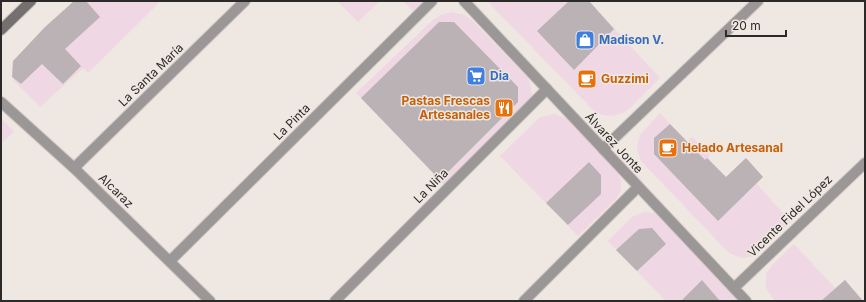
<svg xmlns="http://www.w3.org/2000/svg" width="866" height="302" viewBox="0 0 866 302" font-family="Inter,sans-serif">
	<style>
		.commercial { fill: #efd8e4 }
		.building { fill: #bab2b5 }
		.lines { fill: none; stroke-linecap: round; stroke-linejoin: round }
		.minor-casing { stroke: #ccc5c1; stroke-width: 12 }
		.tertiary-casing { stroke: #ccc5c1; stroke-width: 12 }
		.secondary-casing { stroke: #ccc5c1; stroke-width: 12 }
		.minor { stroke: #9b9797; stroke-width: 10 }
		.tertiary { stroke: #9b9797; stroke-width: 10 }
		.secondary { stroke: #756f70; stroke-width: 10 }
		.labels { text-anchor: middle; stroke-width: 3; stroke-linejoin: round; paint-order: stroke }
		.shop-label { font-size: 12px; font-weight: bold; fill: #366cbe; stroke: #efe7e2; text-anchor: start }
		.street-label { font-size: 12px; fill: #2c2a28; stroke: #efe7e2 }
		.food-label { font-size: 12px; font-weight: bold; fill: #c56008; stroke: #efe7e2; text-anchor: start }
	</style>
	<rect width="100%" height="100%" fill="#efe7e2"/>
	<g class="commercial">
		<path d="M76,1H161L88,73L83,68L40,107L14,81L13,62Z"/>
		<path d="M337,1H380L358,22Z"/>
		<path d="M403,1H424L414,12Z"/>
		<path d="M487,1H584L590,2L660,78L629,109L623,113L612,116L603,115L595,112Z"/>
		<path d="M451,12L465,15L472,20L527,77L530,83L532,94L530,101L444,185L356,93L433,20L443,14Z"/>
		<path d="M660,113L687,142L692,137L710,155L708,158L726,177L746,158L763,177L757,184L791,222L759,252L753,256L743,258L733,255L728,252L641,161L638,152L637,145L640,135Z"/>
		<path d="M555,114L565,118L569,120L617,172L621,179V191L616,199L578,236L500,156L539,118L549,115Z"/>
		<path d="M1,119L14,131L1,144Z"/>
		<path d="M644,212L654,213L662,218L741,301H666L608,241L632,217Z"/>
		<path d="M794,244L835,288L845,280L863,301H775L771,296L766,288V274L772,265Z"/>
	</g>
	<g class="building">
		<path d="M74,1H86L100,17L65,49L81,66L63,84L42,64L21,84L12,77L13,61L45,27Z"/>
		<path d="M569,1H589L614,29L574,70L537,31Z"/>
		<path d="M439,22H454L518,87V102L440,180L361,98Z"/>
		<path d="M670,124L705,160L707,158L726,177L746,158L763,177L718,221L654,154V138Z"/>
		<path d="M589,162L601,175V194L568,225L546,203Z"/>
		<path d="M652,228L666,244L637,271L616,250L639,229Z"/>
		<path d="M702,280L720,301H681Z"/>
		<path d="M845,280L863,301H821Z"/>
	</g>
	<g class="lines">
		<g class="minor-casing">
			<g id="minor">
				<path d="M1,102L74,168L210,301"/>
				<path d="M603,149L758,1"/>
				<path d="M74,168L245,1"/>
				<path d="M170,261L432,1"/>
				<path d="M734,288L865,163"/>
				<path d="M335,301L547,89"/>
				<path d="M524,301L638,187"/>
			</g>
		</g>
		<g class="tertiary-casing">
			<path id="tertiary" d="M464,1L746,301"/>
		</g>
		<g class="secondary-casing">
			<path id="secondary" d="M1,30L31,1"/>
		</g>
		<use href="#minor" class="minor"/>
		<use href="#tertiary" class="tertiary"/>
		<use href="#secondary" class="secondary"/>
	</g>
	<defs>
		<g id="shop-square" transform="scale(1)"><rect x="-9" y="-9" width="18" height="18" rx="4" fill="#3f7fe0" stroke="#efe7e2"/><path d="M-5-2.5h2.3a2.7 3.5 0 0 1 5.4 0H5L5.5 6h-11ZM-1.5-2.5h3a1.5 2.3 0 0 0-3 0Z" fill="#fff"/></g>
		<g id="supermarket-square" transform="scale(1)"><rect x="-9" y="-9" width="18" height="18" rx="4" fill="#3f7fe0" stroke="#efe7e2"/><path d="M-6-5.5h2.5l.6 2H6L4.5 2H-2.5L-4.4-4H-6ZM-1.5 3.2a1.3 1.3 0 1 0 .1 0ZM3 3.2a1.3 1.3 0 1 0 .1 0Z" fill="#fff"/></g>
		<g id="cafe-square" transform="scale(1)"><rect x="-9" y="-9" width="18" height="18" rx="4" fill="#e8710a" stroke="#efe7e2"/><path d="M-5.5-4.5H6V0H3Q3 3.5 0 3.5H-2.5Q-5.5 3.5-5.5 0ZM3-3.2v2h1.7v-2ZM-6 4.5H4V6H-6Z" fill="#fff"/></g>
		<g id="restaurant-square" transform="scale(1)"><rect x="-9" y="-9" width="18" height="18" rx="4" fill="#e8710a" stroke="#efe7e2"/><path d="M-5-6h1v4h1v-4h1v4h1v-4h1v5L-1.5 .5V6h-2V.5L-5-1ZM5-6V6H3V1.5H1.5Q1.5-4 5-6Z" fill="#fff"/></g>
	</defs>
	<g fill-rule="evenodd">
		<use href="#shop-square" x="585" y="40"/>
		<use href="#supermarket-square" x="476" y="76"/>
		<use href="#cafe-square" x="587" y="79"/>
		<use href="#restaurant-square" x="504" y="108"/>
		<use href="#cafe-square" x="668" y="148"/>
	</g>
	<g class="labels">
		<g class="shop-label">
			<text x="599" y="44">Madison V.</text>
			<text x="490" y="80">Dia</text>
		</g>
		<g class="street-label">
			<text transform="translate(151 75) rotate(-44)" y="4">La Santa María</text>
			<text transform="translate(292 122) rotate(-45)" y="4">La Pinta</text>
			<text transform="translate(614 143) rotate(47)" y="4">Álvarez Jonte</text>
			<text transform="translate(431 186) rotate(-45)" y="4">La Niña</text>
			<text transform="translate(116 191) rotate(44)" y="4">Alcaraz</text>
			<text transform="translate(790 216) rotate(-44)" y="4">Vicente Fidel López</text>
		</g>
		<g class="food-label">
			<text x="601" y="83">Guzzimi</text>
			<text x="490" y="105" text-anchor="end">Pastas Frescas<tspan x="490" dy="14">Artesanales</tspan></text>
			<text x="682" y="152">Helado Artesanal</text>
		</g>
	</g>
	<rect width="866" height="302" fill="none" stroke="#2c2a28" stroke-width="4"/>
	<path d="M726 30v6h60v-6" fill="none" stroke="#2c2a28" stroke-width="2"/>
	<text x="732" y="30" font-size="12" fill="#2c2a28" stroke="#efe7e2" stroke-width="3" paint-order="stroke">20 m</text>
</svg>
